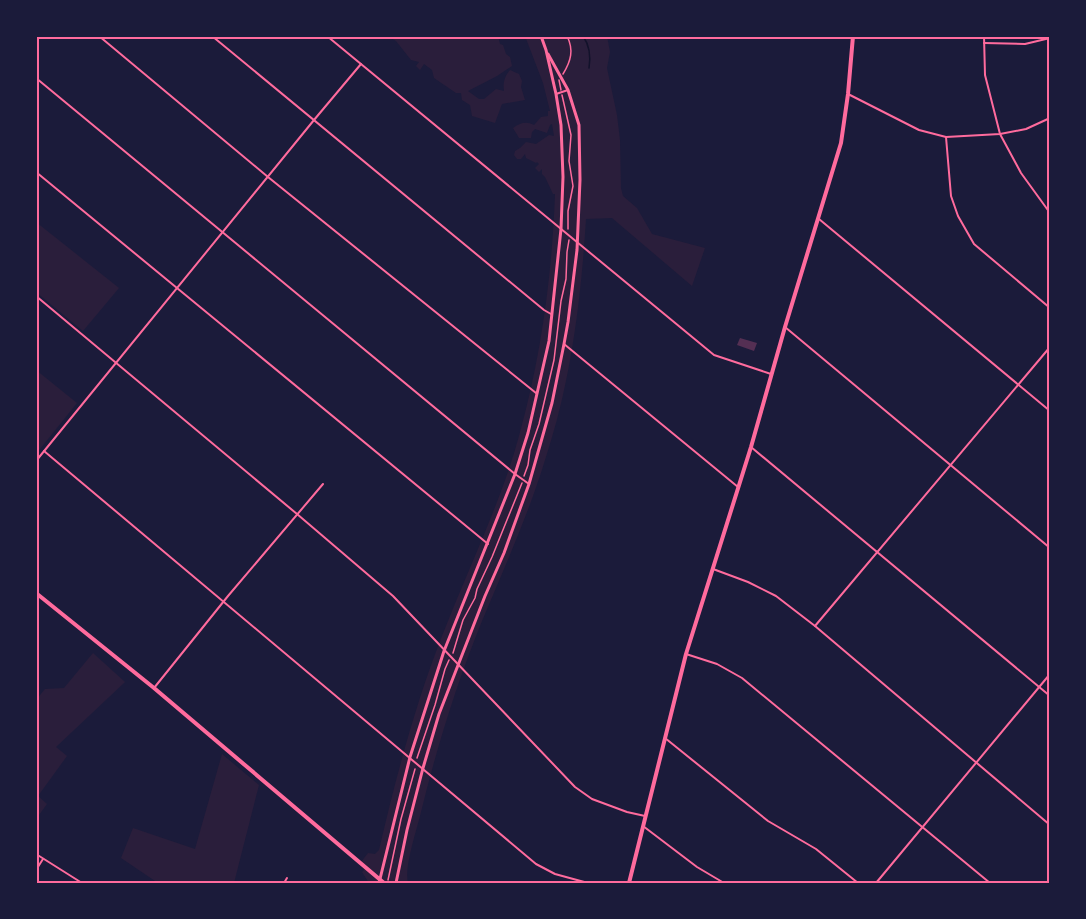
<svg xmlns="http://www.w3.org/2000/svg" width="1086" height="919" viewBox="0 0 1086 919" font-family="Signika,sans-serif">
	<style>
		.green { fill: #2a1e3b }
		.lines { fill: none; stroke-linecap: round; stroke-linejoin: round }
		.stream { stroke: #12122b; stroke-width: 1.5 }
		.building { fill: #542f53 }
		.path { stroke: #ff6b9d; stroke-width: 1.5 }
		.minor { stroke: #ff6b9d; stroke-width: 2 }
		.tertiary { stroke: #ff6b9d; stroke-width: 3 }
		.secondary { stroke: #ff6b9d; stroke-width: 4 }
		.primary { stroke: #ff6b9d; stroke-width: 4 }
		.neatline { fill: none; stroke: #ff6b9d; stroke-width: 2 }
	</style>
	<rect width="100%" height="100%" fill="#1b1b3a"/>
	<g class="green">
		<path d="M388,36H498L500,44L503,45L506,54L510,57L512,66L497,76L468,91L479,99H484L496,89L504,91C503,83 504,77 510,70L519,74L522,81L521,87L525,100L502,104L495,123L472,116L470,105L462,100L461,93H456L434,78L432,70L424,64L420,70L416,66L419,62L411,60L396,41Z"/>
		<path d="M525,36H607L610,52L607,68L617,115L620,140L621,188L623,196L637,208L652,234L705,248L692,286L612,218L586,219C581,300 571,382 545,460C528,516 504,568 482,621C456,685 436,750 420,816C416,832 404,868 408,883H369L362,872L367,867L361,862L368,853L375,854L379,850C396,777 415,705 442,636C468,569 500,505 519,436C541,357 552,276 555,194H553L545,177L542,174V169L539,172L535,168L539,164L537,162L536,163L526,158L525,154L521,159H517L514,155L515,151L520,148L526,142L536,144L549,135L554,136L552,124L550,125L547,133L535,129L532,132L531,138H519L513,128C520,123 526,121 534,125L541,117L548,116V111H550L543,83Z"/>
		<path d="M36,222L119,288L83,331L36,292Z"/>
		<path d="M36,370L77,403L36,454Z"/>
		<path d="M93,653L125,682L56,747L67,756L38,796L47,804L39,815L36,812V700L45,689L64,688Z"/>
		<path d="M222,754L259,785L234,883H158L121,858L133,828L195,849Z"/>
	</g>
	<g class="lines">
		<path class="stream" d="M583,36C590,46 591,56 589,68"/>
	</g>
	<path class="building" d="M740,338L757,343L754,351L737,345Z"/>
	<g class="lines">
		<g class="path">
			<path d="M563,74C571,61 574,50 567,36"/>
			<path d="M559,80L561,90"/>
			<path d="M562,95L571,135L569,161L573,186L568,211V229"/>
			<path d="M524,476L528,465L530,450L539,424L554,360L561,301L566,279L567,252L569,240"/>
			<path d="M453,653L463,620L475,598L477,589L492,557L522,483"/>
			<path d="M417,758L435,705L445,669L449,660"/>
			<path d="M388,880L401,819L415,769"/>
		</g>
		<g class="minor">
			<path d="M99,36L268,177L536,393"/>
			<path d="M212,36L544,310L551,314"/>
			<path d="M327,36L714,355L771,374"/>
			<path d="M984,36L985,75L1000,134L1021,173L1050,213"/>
			<path d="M984,43L1025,44L1050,38"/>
			<path d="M36,78L515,474L529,484"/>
			<path d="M556,94L568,90"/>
			<path d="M848,94L919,130L946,137L1000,134L1026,129L1050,118"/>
			<path d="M946,137L951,196L958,216L974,244L1050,308"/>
			<path d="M36,172L488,544"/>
			<path d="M819,219L1050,411"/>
			<path d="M36,296L297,514L393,596L575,787L592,799L627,812L645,816"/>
			<path d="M785,327L1050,548"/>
			<path d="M564,344L738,487"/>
			<path d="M751,447L1050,696"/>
			<path d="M44,451L536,864L555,874L588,883"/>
			<path d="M36,461L314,120L361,64"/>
			<path d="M713,569L748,582L776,596L815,626L1050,825"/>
			<path d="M815,626L1050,347"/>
			<path d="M686,654L717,664L742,678L990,883"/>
			<path d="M154,688L228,596L323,484"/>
			<path d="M665,738L768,821L816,849L858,883"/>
			<path d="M643,826L697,867L724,883"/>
			<path d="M36,854L82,883"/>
			<path d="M36,870L43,859"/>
			<path d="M284,883L287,878"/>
			<path d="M876,883L1050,674"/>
		</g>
		<g class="tertiary">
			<path d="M379,883L410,757L444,651L515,474L528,433L549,341L561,229L563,177L561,125L556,94L546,50L541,36"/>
			<path d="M396,883L407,830L423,768L439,714L485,596L504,553L529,484L552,403L564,344L568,322L577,250L580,180L579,125L568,90L548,54"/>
		</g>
		<path class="secondary" d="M36,593L154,688L384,883"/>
		<path class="primary" d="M629,883L686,654L751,447L785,327L841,143L848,94L853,36"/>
	</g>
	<rect width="1086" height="919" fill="none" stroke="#1b1b3a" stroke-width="75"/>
	<rect x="38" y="38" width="1010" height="844" class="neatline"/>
</svg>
